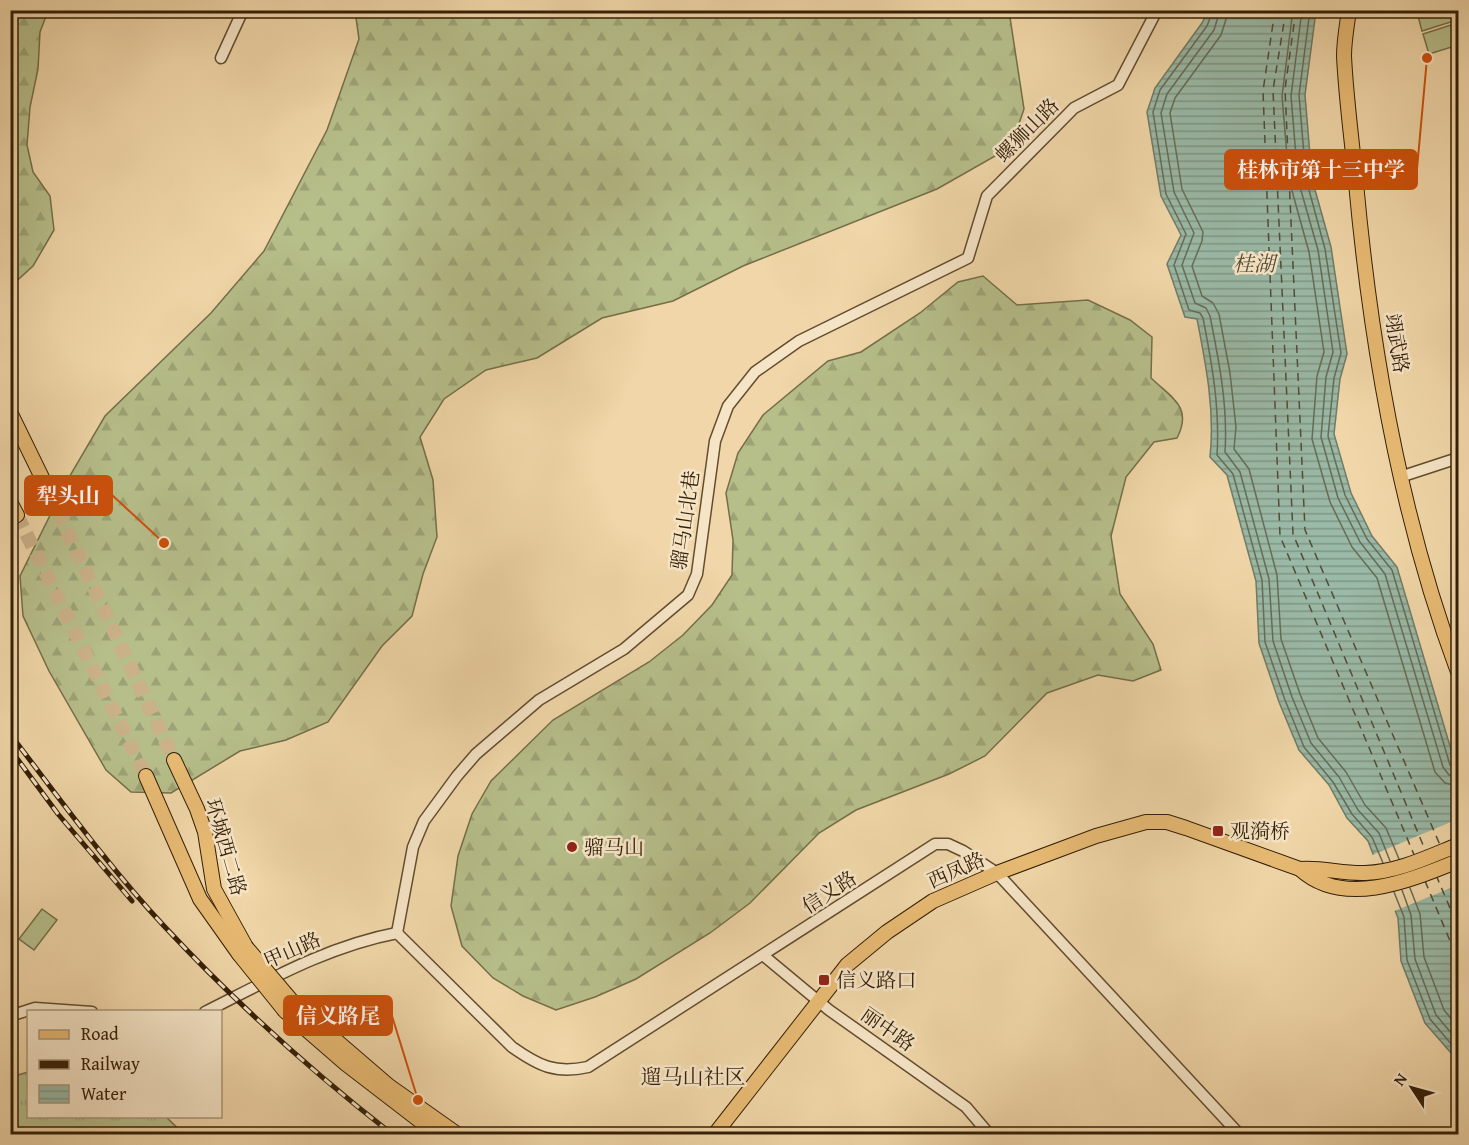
<svg xmlns="http://www.w3.org/2000/svg" width="1469" height="1145" viewBox="0 0 1469 1145" font-family="'Gentium Book Plus','Noto Serif SC',serif">
	<style>
		.grass { fill: #b6be8a; stroke: #756e48; stroke-width: 1.5 }
		.forest { fill: url(#forest-firs); stroke: #756e48; stroke-width: 1.5 }
		.park { fill: url(#park-tufts); stroke: #756e48; stroke-width: 1.5 }
		.water { fill: url(#water-rules); stroke: #717b66; stroke-width: 1.5 }
		.pier { fill: #f0d6a8 }
		.lines { fill: none; stroke-linecap: round; stroke-linejoin: round }
		.shore { stroke: #676c56; stroke-width: 1.5 }
		.ferry { stroke: #534d37; stroke-width: 1.5; stroke-dasharray: 8 6; stroke-linecap: butt }
		.major-tunnel { stroke: #cab188; stroke-width: 14; stroke-dasharray: 14 7; stroke-linecap: butt }
		.minor-casing { stroke: #634d2f; stroke-width: 13 }
		.major-casing { stroke: #341f07; stroke-width: 16 }
		.minor { stroke: #f5e4c6; stroke-width: 10 }
		.major { stroke: #e8bb74; stroke-width: 14 }
		.rail-casing { stroke: #341f07; stroke-width: 5 }
		.rail { stroke: #f5e4c6; stroke-width: 3; stroke-dasharray: 9; stroke-linecap: butt }
		.major-bridge-casing { stroke: #341f07; stroke-width: 16; stroke-linecap: butt }
		.major-bridge { stroke: #e8bb74; stroke-width: 14 }
		.poi-dot { fill: #8f2418; stroke: #f5e4c6; stroke-width: 2 }
		.labels { text-anchor: middle; stroke-width: 5; stroke-linejoin: round; paint-order: stroke }
		.street-label { font-size: 20px; fill: #341f07; stroke: #f5e4c6 }
		.poi-label { font-size: 20px; fill: #341f07; stroke: #f5e4c6; text-anchor: start }
		.water-label { font-size: 21px; font-style: italic; fill: #534d37; stroke: #f5e4c6 }
		.neighbourhood-label { font-size: 21px; fill: #341f07; stroke: #f5e4c6 }
		.leader { fill: none; stroke: #cd500b; stroke-width: 2 }
		.callout-dot { fill: #cd500b; stroke: #f5e4c6; stroke-width: 2 }
		.callout { fill: #cd500b; stroke: #cd500b; stroke-width: 2 }
		.callout-label { font-size: 21px; text-anchor: middle; font-weight: bold; fill: #fff }
	</style>
	<defs>
		<pattern id="forest-firs" width="22" height="20" patternUnits="userSpaceOnUse" patternTransform="scale(1.5)"><rect width="22" height="20" fill="#b6be8a"/><path d="M5 1l3.5 6h-7zM16 11l3.5 6h-7z" fill="#9da376"/></pattern>
		<pattern id="park-tufts" width="24" height="20" patternUnits="userSpaceOnUse" patternTransform="scale(1.5)"><rect width="24" height="20" fill="#b6be8a"/><path d="M3 7l-1-3M5 7V3M7 7l1-3M15 17l-1-3M17 17v-4M19 17l1-3" fill="none" stroke="#9da376"/></pattern>
		<pattern id="water-rules" width="6" height="5" patternUnits="userSpaceOnUse" patternTransform="scale(1.5)"><rect width="6" height="5" fill="#9ab9a6"/><path d="M0 2.5h6" fill="none" stroke="#7e9685"/></pattern>
	</defs>
	<rect width="100%" height="100%" fill="#f0d6a8"/>
	<filter id="stains"><feTurbulence type="fractalNoise" baseFrequency=".00333" numOctaves="4"/><feColorMatrix values="0 0 0 0 .2 0 0 0 0 .09 0 0 0 0 .02 0 0 0 .5 -.17"/></filter>
	<radialGradient id="worn" r=".72"><stop offset=".6" stop-color="#630" stop-opacity="0"/><stop offset="1" stop-color="#630" stop-opacity=".3"/></radialGradient>
	<g class="grass">
		<path d="M1422,11H1454L1457,20L1422,31L1417,12Z"/>
		<path d="M1457,23L1458,45L1429,54L1423,34Z"/>
		<path d="M42,909L57,920L34,950L19,939Z"/>
	</g>
	<g class="forest">
		<path d="M11,10L48,11L40,32L38,69L30,107L27,145L33,172L50,196L54,230L33,266L11,286Z"/>
		<path d="M355,11H1009L1024,109L1011,147L937,189L743,266L673,301L602,318L537,358L486,370L444,399L420,437L433,480L437,537L423,574L412,616L382,646L328,722L286,740L240,751L171,793L131,792L106,770L49,671L23,616L20,576L68,479L105,416L211,313L264,251L327,130L359,39Z"/>
		<path d="M983,276L1017,305L1088,300L1130,320L1152,337L1151,378C1172,398 1193,407 1177,438L1154,442L1126,477L1111,536L1120,594L1153,644L1161,670L1133,681L1098,675L1047,693L985,756L949,774L856,810L819,833L750,903L710,933L636,979L595,997L556,1010L523,996L493,978L462,946L451,906L458,856L472,814L491,781L553,720L649,662L683,635L712,605L732,575L733,540L726,493L738,453L763,415L828,361L861,352L920,313L958,282Z"/>
	</g>
	<path class="park" d="M28,1072V1116L166,1117L184,1134H11V1077Z"/>
	<path class="water" d="M1208,11H1316L1305,95L1312,179L1331,247L1347,354L1340,379L1334,434L1351,493L1372,536L1397,567L1458,773V1061L1425,1023L1401,961L1398,918L1368,841L1347,818L1329,785L1299,750L1279,702L1259,643L1256,581L1227,475L1210,457C1215,410 1206,365 1197,319L1185,317L1167,264L1181,235L1161,196L1147,112L1155,88L1202,23Z"/>
	<path class="pier" d="M1458,819V885L1392,912L1370,856Z"/>
	<g class="lines">
		<g class="shore">
			<path d="M1213,10L1207,26L1160,90L1153,112L1166,194L1186,234L1174,265L1189,310L1200,313L1203,318C1212,364 1220,408 1217,455L1233,474L1262,580L1265,642L1285,700L1304,747L1333,782L1352,814L1372,837L1383,863"/>
			<path d="M1220,10L1214,30L1167,94L1161,113L1174,192L1194,233L1182,265L1195,303L1206,308L1210,316C1219,361 1228,406 1225,452L1240,472L1269,579L1273,641L1292,697L1311,743L1339,777L1358,810L1379,833L1390,861"/>
			<path d="M1229,10L1221,35L1175,98L1170,113L1182,189L1203,232L1202,241L1192,266L1202,296L1213,303L1219,314L1230,373L1236,427L1234,449L1249,469L1277,575L1281,639L1300,694L1318,738L1346,772L1365,805L1386,828L1399,859"/>
			<path d="M1293,10L1282,96L1289,180L1309,252L1324,352L1317,376L1312,439L1330,502L1352,547L1377,578L1435,772L1445,783L1458,786"/>
			<path d="M1302,10L1291,96L1298,180L1318,250L1333,352L1326,377L1321,437L1338,498L1360,542L1385,574L1443,767L1449,775L1458,777"/>
			<path d="M1310,10L1299,95L1306,179L1325,249L1341,353L1334,378L1328,436L1345,495L1367,539L1392,570L1450,765L1458,770"/>
			<path d="M1410,888L1420,914L1424,957L1444,1010L1458,1027"/>
			<path d="M1402,890L1411,915L1415,959L1436,1015L1458,1041"/>
			<path d="M1394,892L1404,917L1407,960L1430,1019L1458,1052"/>
		</g>
		<g class="ferry">
			<path d="M1275,10L1263,91L1280,536L1415,857"/>
			<path d="M1286,10L1273,90L1293,534L1426,852"/>
			<path d="M1296,10L1285,89L1305,530L1440,845"/>
			<path d="M1452,872L1458,887"/>
			<path d="M1436,875L1458,927"/>
			<path d="M1425,881L1458,960"/>
		</g>
		<g class="major-tunnel">
			<path d="M49,492L174,760"/>
			<path d="M17,515L146,776"/>
		</g>
		<g class="minor-casing">
			<g id="minor">
				<path d="M221,58L243,10"/>
				<path d="M1400,477L1458,458"/>
				<path d="M397,933L413,847L424,821L457,776L476,754L539,700L624,649L688,595L697,574L715,441L728,406L755,372L799,341L968,258L987,196L1074,108L1118,85L1157,10"/>
				<path d="M397,933L512,1047C539,1066 555,1074 588,1067L935,844H948L963,851L997,873L1239,1134"/>
				<path d="M764,956L829,1010L966,1107L989,1134"/>
				<path d="M205,1012C267,981 328,946 397,933"/>
				<path d="M10,1016L35,1008L92,1012"/>
			</g>
		</g>
		<g class="major-casing">
			<g id="major">
				<path d="M1349,10C1347,25 1344,41 1344,56C1346,98 1352,141 1356,183C1371,348 1400,517 1458,672"/>
				<path d="M10,412L49,492"/>
				<path d="M10,502L17,515"/>
				<path d="M174,760L197,809L205,832L214,889L246,947"/>
				<path d="M146,776L200,899L239,954"/>
				<path d="M1300,869C1322,867 1343,874 1365,873C1398,872 1428,857 1458,845"/>
				<path d="M296,1006L389,1086L457,1134"/>
				<path d="M285,1011L346,1064L437,1134"/>
				<path d="M715,1134L847,965L887,932L933,901L997,873L1096,836L1146,822H1167L1186,828L1300,869C1344,909 1411,880 1458,861"/>
			</g>
		</g>
		<use href="#minor" class="minor"/>
		<use href="#major" class="major"/>
		<g class="rail-casing">
			<g id="rail">
				<path d="M10,734C60,799 108,866 164,926C234,1001 311,1071 392,1134"/>
				<path d="M10,749L58,814L132,901"/>
			</g>
		</g>
		<use href="#rail" class="rail"/>
		<g class="major-bridge-casing">
			<g id="major-bridge">
				<path d="M246,947L296,1006"/>
				<path d="M239,954L285,1011"/>
			</g>
		</g>
		<use href="#major-bridge" class="major-bridge"/>
	</g>
	<g class="poi-dot">
		<rect x="1212" y="825" width="12" height="12" rx="3"/>
		<circle cx="572" cy="847" r="6"/>
		<rect x="818" y="974" width="12" height="12" rx="3"/>
	</g>
	<g class="labels">
		<g class="street-label">
			<text transform="translate(1027 130) rotate(-45)" y="7">螺狮山路</text>
			<text transform="translate(1397 343) rotate(81)" y="7">翊武路</text>
			<text transform="translate(685 520) rotate(-82)" y="7">骝马山北巷</text>
			<text transform="translate(226 847) rotate(74)" y="7">环城西二路</text>
			<text transform="translate(956 870) rotate(-24)" y="7">西凤路</text>
			<text transform="translate(829 892) rotate(-33)" y="7">信义路</text>
			<text transform="translate(292 950) rotate(-24)" y="7">甲山路</text>
			<text transform="translate(888 1029) rotate(35)" y="7">丽中路</text>
		</g>
		<g class="poi-label">
			<text x="1230" y="838">观漪桥</text>
			<text x="584" y="854">骝马山</text>
			<text x="836" y="987">信义路口</text>
		</g>
		<g class="water-label">
			<text x="1254" y="271">桂湖</text>
		</g>
		<g class="neighbourhood-label">
			<text x="693" y="1084">遛马山社区</text>
		</g>
	</g>
	<path class="leader" d="M1427 58L1417 169M164 543L112 495M418 1100L392 1016"/>
	<g class="callout-dot">
		<circle cx="1427" cy="58" r="6"/>
		<circle cx="164" cy="543" r="6"/>
		<circle cx="418" cy="1100" r="6"/>
	</g>
	<g class="callout">
		<rect x="1225" y="150" width="192" height="39" rx="6"/>
		<rect x="25" y="476" width="87" height="39" rx="6"/>
		<rect x="284" y="996" width="108" height="39" rx="6"/>
	</g>
	<g class="callout-label">
		<text x="1321" y="177">桂林市第十三中学</text>
		<text x="68" y="503">犁头山</text>
		<text x="338" y="1023">信义路尾</text>
	</g>
	<rect width="1469" height="1145" fill="none" stroke="#f0d6a8" stroke-width="36"/>
	<rect x="12" y="12" width="1445" height="1121" fill="none" stroke="#341f07" stroke-width="3"/>
	<rect x="18" y="18" width="1433" height="1109" fill="none" stroke="#341f07" stroke-width="1.5"/>
	<rect x="27" y="1010" width="195" height="108" fill="#f5e4c6" stroke="#a8957a" stroke-width="1.5"/>
	<rect x="39" y="1030" width="30" height="9" fill="#e8bb74" stroke="#a8957a" stroke-width="1.5"/>
	<text x="81" y="1040" font-size="18" fill="#341f07">Road</text>
	<rect x="39" y="1060" width="30" height="9" fill="#341f07" stroke="#a8957a" stroke-width="1.5"/>
	<text x="81" y="1070" font-size="18" fill="#341f07">Railway</text>
	<rect x="39" y="1085" width="30" height="18" fill="url(#water-rules)" stroke="#a8957a" stroke-width="1.5"/>
	<text x="81" y="1100" font-size="18" fill="#341f07">Water</text>
	<g transform="translate(1412 1088) rotate(306)" stroke="#f5e4c6" stroke-width="4.5" paint-order="stroke">
	<path d="M0-4.5L10 22L0 15L-10 22Z" fill="#341f07"/>
	<text y="-9" font-size="16" font-weight="bold" text-anchor="middle" fill="#341f07">N</text>
	</g>
	<rect width="100%" height="100%" filter="url(#stains)"/>
	<rect width="100%" height="100%" fill="url(#worn)"/>
</svg>
